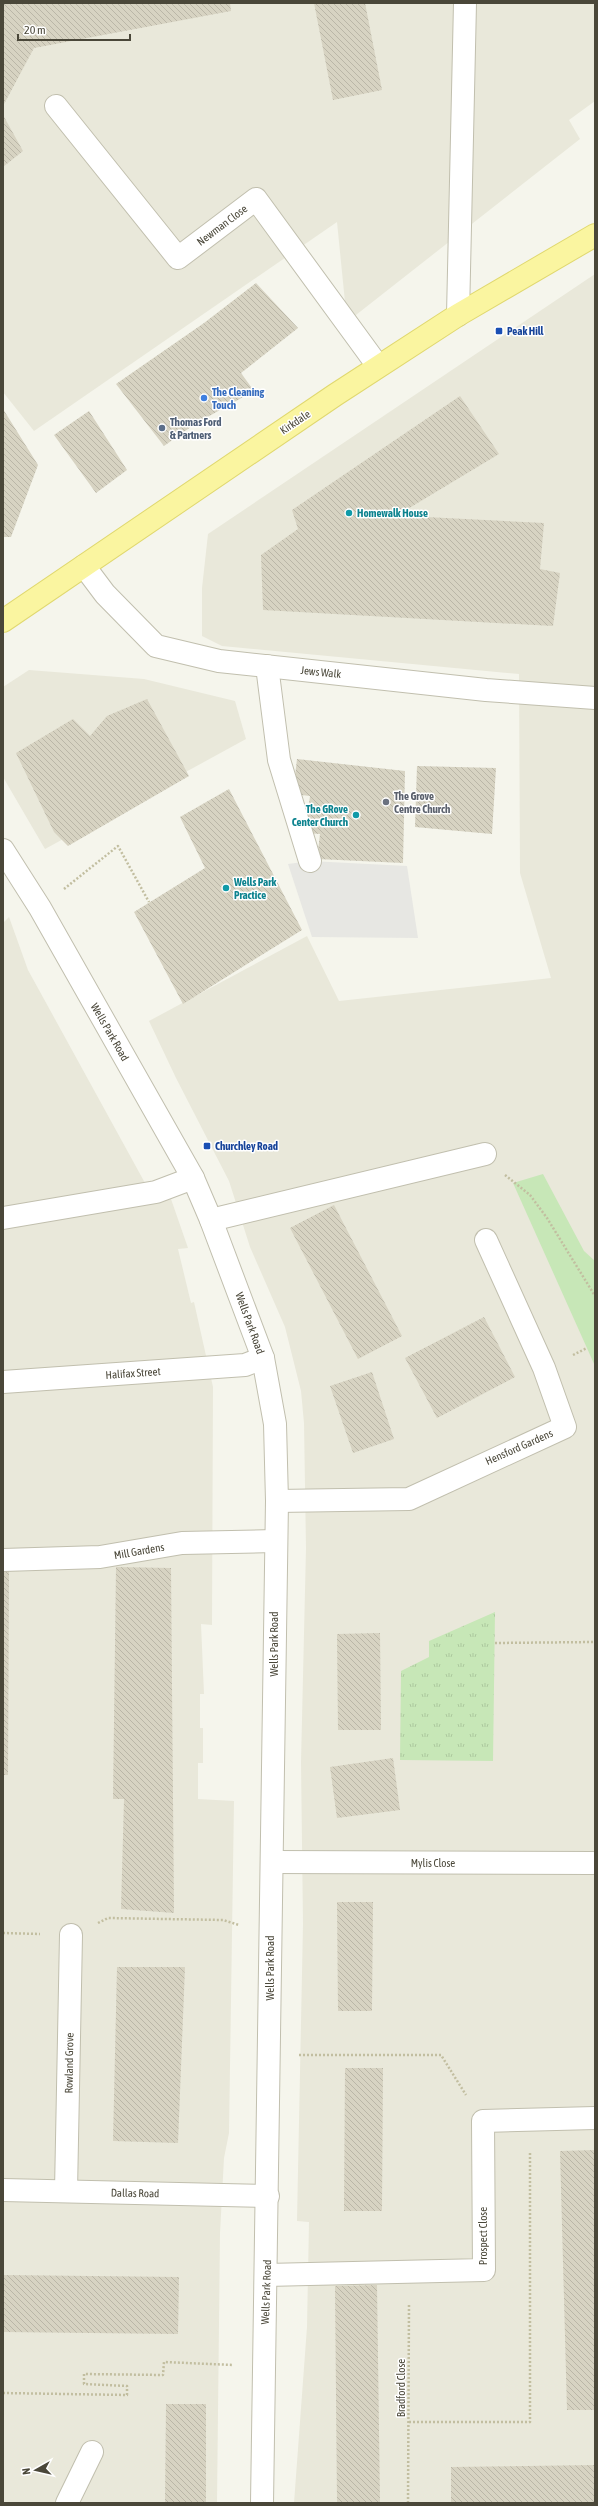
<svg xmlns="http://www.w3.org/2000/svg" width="598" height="2506" viewBox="0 0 598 2506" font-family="'Asap Condensed',sans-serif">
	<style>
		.residential { fill: #e9e8da }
		.grass { fill: url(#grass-tufts) }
		.garden { fill: #c7e7b7 }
		.parking { fill: #e7e7e3 }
		.building { fill: url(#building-back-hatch) }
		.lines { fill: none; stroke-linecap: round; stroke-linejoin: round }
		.minor-casing { stroke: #c1bfae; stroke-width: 24 }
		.major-casing { stroke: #e0d86f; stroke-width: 24 }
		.path { stroke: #c2bea0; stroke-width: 2.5; stroke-dasharray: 2 2; stroke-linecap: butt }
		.minor { stroke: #fff; stroke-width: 22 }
		.major { stroke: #faf5a0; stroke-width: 22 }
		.transit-dot { fill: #1a4fb4; stroke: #fff; stroke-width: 1.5 }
		.shop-dot { fill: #3f7fe0; stroke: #fff; stroke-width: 1.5 }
		.service-dot { fill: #5c6f8a; stroke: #fff; stroke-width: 1.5 }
		.culture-dot { fill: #0f9aa8; stroke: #fff; stroke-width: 1.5 }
		.worship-dot { fill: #6b7280; stroke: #fff; stroke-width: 1.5 }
		.labels { text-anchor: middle; stroke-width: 3; stroke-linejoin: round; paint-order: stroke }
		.street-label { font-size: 11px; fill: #4a4739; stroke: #fff }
		.transit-label { font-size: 11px; font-weight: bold; fill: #164399; stroke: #fff; text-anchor: start }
		.shop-label { font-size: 11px; font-weight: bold; fill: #366cbe; stroke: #fff; text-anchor: start }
		.service-label { font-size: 11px; font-weight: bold; fill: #4e5e75; stroke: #fff; text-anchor: start }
		.culture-label { font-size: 11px; font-weight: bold; fill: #0d838f; stroke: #fff; text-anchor: start }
		.worship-label { font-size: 11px; font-weight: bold; fill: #5b616d; stroke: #fff; text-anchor: start }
	</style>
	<defs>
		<pattern id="grass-tufts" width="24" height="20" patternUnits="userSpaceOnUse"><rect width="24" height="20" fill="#c7e7b7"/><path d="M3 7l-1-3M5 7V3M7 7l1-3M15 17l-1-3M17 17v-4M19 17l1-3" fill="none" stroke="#acc89e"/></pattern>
		<pattern id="building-back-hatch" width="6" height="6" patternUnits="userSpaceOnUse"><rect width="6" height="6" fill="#d7d3c2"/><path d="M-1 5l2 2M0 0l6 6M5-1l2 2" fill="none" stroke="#bab6a7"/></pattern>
	</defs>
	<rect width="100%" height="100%" fill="#f5f5ec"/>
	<g class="residential">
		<path d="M3,3H595V101L569,120L580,139L347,322L337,222L34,431L3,392Z"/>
		<path d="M595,274V2503H294L307,2327L309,2222L297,2221L303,1924L301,1762L306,1548L304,1423L301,1391L285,1327L250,1247L229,1181L176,1078L149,1021L307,936L339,1001L551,978L520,873L519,674L222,646L202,636V588L208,534Z"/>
		<path d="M29,670L144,679L235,701L246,739L45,849L3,777V687Z"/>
		<path d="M9,917L28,970L145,1183L157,1201L171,1199L188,1248L178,1249L191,1303L194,1302L213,1387L212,1625L201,1624L204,1694H200V1728H203V1763H198V1799L234,1801L229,2133L224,2158L220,2233L217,2503H3V923Z"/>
	</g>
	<path class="grass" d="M495,1612L493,1761L400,1760L401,1671L429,1657V1641Z"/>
	<path class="garden" d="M543,1174L584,1251L595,1261V1366L513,1183Z"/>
	<path class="parking" d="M310,861L407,866L418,938L312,937L288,864Z"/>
	<g class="building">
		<path d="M3,3H230L231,11L34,48L3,106Z"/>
		<path d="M314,3H365L382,90L333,100Z"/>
		<path d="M3,115L23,151L3,167Z"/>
		<path d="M256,283L298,328L241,373L254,391L195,424L164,446L116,384L204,323Z"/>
		<path d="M460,396L499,454L406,510V516L544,523L540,569L560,573L553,626L263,610L261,555L298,529L292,510Z"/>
		<path d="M3,409L38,465L11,537H3Z"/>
		<path d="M89,411L127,470L96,493L54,435Z"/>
		<path d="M147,699L189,776L68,846L54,832L16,753L73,719L90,736L107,716Z"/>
		<path d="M297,759L405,771L403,863L317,859L320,834L305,833L310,796L293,794Z"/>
		<path d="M417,766L496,768L492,834L415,827Z"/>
		<path d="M229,789L302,930L183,1004L134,912L205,868L180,817Z"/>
		<path d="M334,1205L402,1336L358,1359L290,1228Z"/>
		<path d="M484,1317L515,1377L437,1418L405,1358Z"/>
		<path d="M372,1372L394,1439L353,1453L330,1386Z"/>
		<path d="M116,1567L171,1568L174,1913L121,1909L124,1799H113Z"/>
		<path d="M9,1570L8,1775H3V1571Z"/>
		<path d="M380,1633L381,1730H338L337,1634Z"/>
		<path d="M393,1758L400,1810L337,1818L330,1767Z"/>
		<path d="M337,1902H373L372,2011H338Z"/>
		<path d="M117,1967H185L178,2143L113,2141Z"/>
		<path d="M345,2068H383L382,2211H344Z"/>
		<path d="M595,2150V2410H567L560,2151Z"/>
		<path d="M3,2275L179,2277L178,2334L3,2332Z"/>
		<path d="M377,2285L380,2503H337L335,2286Z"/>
		<path d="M166,2404H206V2503H165Z"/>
		<path d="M595,2465V2503H451V2467Z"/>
	</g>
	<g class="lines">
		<g class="minor-casing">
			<g id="minor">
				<path d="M56,106L178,258L256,199L378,366"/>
				<path d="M458,315L465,3"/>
				<path d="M84,566L105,594L156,646L219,661L486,690L595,698"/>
				<path d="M267,666L279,760L310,861"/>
				<path d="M3,850L40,908L193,1178L211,1220L263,1358L275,1424L277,1501L262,2503"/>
				<path d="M3,1218L156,1192L193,1178"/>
				<path d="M211,1220L485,1154"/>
				<path d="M3,1382L245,1365L263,1358"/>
				<path d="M277,1501L409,1499L565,1427L544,1368L486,1240"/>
				<path d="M3,1560L100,1557L182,1543L275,1541"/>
				<path d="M273,1862L593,1863"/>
				<path d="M3,2190L268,2196"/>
				<path d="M66,2191L71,1935"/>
				<path d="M266,2275L484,2270L483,2121L595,2118"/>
				<path d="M67,2503L92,2452"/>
			</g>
		</g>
		<g class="major-casing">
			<path id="major" d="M3,621L335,395L458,315L595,235"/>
		</g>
		<g class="path">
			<path d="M64,889L118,846L149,902"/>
			<path d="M505,1175L530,1195L547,1218L595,1296"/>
			<path d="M573,1355L587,1348"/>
			<path d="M495,1643L595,1642"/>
			<path d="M98,1923L108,1918L223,1920L239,1925"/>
			<path d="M3,1933L40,1934"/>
			<path d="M299,2055H441L466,2095"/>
			<path d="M3,2393L127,2395V2386L84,2384V2374L163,2375L164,2362L233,2365"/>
			<path d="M409,2422H530V2151"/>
			<path d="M408,2503L409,2304"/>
		</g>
		<use href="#minor" class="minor"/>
		<use href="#major" class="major"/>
	</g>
	<g class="transit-dot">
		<rect x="495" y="327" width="8" height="8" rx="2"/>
		<rect x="203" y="1142" width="8" height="8" rx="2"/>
	</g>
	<circle class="shop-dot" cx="204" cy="398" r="4"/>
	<circle class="service-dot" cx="162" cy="428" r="4"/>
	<g class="culture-dot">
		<circle cx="349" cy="513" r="4"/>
		<circle cx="356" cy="815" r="4"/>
		<circle cx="226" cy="888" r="4"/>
	</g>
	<circle class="worship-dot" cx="386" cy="802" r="4"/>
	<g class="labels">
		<g class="street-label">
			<text transform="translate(222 225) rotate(-37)" y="4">Newman Close</text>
			<text transform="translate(295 422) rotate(-34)" y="4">Kirkdale</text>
			<text transform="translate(321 672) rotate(6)" y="4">Jews Walk</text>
			<text transform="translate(110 1032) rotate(60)" y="4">Wells Park Road</text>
			<text transform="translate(250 1323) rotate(70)" y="4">Wells Park Road</text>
			<text transform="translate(133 1373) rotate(-4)" y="4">Halifax Street</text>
			<text transform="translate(519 1447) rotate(-24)" y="4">Hensford Gardens</text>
			<text transform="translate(139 1551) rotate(-10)" y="4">Mill Gardens</text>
			<text transform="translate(274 1644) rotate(-90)" y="4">Wells Park Road</text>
			<text x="433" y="1867">Mylis Close</text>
			<text transform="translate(270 1968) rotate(-90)" y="4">Wells Park Road</text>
			<text transform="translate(69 2063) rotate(-89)" y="4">Rowland Grove</text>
			<text transform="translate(135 2193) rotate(1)" y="4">Dallas Road</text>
			<text transform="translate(483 2236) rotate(-90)" y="4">Prospect Close</text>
			<text transform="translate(266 2292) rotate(-88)" y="4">Wells Park Road</text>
			<text transform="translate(401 2388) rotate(-90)" y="4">Bradford Close</text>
		</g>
		<g class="transit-label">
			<text x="507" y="335">Peak Hill</text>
			<text x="215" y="1150">Churchley Road</text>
		</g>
		<g class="shop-label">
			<text x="212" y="396">The Cleaning<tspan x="212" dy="13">Touch</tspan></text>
		</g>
		<g class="service-label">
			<text x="170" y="426">Thomas Ford<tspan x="170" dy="13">&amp; Partners</tspan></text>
		</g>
		<g class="culture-label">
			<text x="357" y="517">Homewalk House</text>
			<text x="348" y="813" text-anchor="end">The GRove<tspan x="348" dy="13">Center Church</tspan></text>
			<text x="234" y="886">Wells Park<tspan x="234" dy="13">Practice</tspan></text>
		</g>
		<g class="worship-label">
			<text x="394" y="800">The Grove<tspan x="394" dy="13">Centre Church</tspan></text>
		</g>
	</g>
	<rect width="598" height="2506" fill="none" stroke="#4a4739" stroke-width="8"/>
	<g transform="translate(36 2470) rotate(262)" stroke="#ffffff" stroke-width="3" paint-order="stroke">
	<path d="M0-3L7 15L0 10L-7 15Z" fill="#4a4739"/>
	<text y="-6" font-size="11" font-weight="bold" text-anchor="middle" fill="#4a4739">N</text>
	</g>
	<path d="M18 34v6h112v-6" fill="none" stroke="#4a4739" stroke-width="2"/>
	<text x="24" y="34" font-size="12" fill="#4a4739" stroke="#ffffff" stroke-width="3" paint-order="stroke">20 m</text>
</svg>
